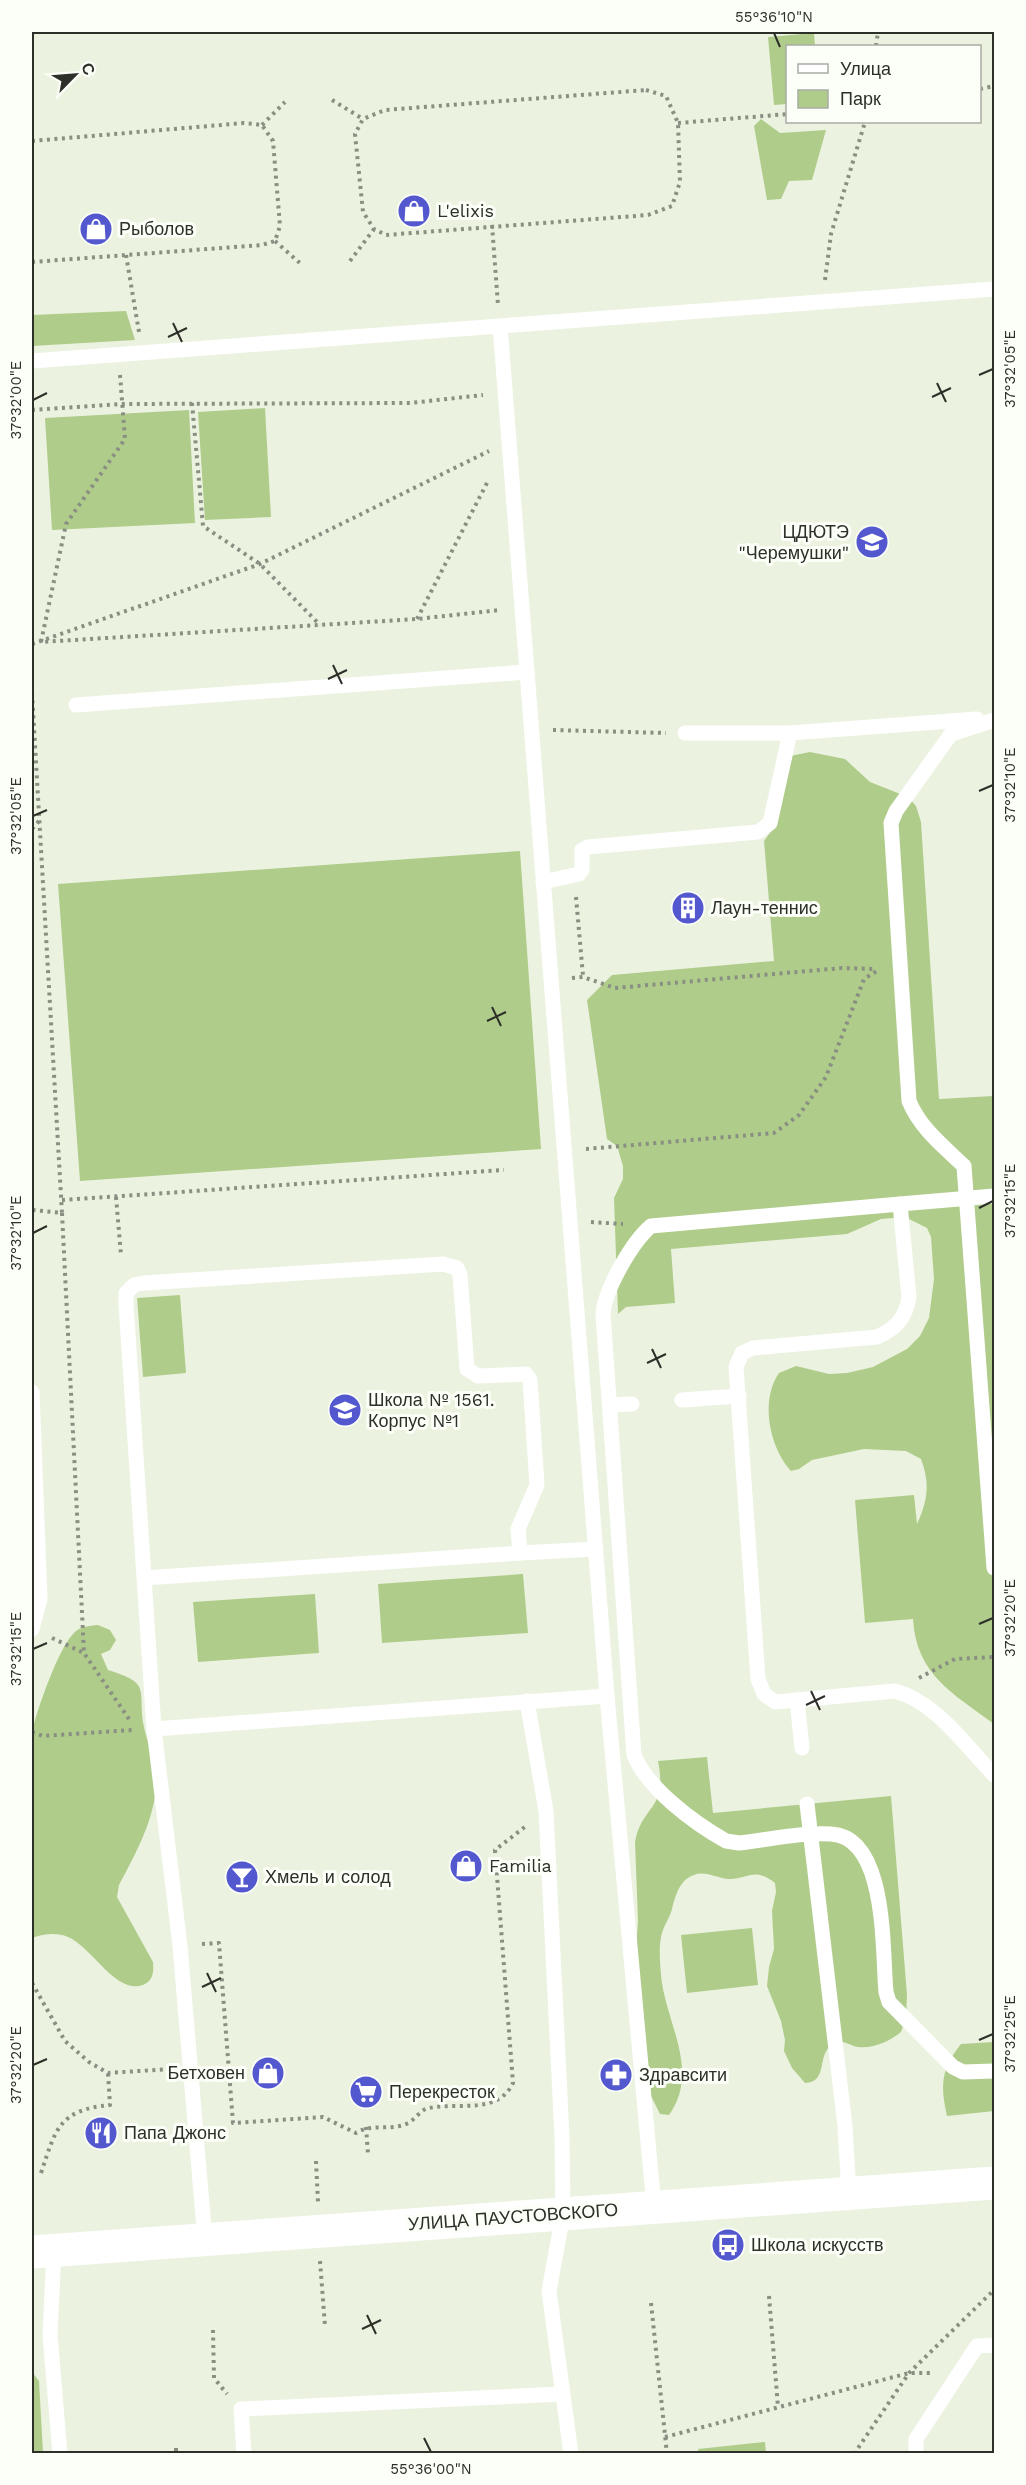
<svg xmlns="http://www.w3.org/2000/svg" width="1026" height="2485" viewBox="0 0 1026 2485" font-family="'Work Sans',sans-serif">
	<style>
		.green { fill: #b0cc8a }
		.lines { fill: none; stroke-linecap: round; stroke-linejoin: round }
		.path { stroke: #898f82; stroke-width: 4; stroke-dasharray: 3 4.5; stroke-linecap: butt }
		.lane { stroke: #fff; stroke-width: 15 }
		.secondary { stroke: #fff; stroke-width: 33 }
		.ticks { fill: none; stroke: #2d3029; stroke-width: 2 }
		.labels { text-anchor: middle; stroke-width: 6; stroke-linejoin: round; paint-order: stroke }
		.poi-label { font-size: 18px; fill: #2d3029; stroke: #fbfff7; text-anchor: start }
		.street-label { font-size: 18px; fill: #2d3029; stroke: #fbfff7 }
		.neatline { fill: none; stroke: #2d3029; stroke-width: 2 }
		.ticks-label { font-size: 15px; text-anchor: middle; fill: #2d3029 }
	</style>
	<rect width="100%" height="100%" fill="#ebf3e0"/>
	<g class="green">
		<path d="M814,33L815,46H788L787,104L774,105L768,37Z"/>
		<path d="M761,119L780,133L826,130L812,180L789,181L781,199L767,200L754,126Z"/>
		<path d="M126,311L135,340L32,346V315Z"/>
		<path d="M265,408L271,517L205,520L198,412Z"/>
		<path d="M189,410L195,523L52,530L45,418Z"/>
		<path d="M810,752L845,759L870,782L908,797L916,806L921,822L939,1099L993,1096L994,1724C954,1694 916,1675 913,1619L865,1623L855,1500L914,1495L917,1524C928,1500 930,1483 921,1459L906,1451L864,1449L812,1460L799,1469L791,1471C769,1447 760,1400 779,1373L796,1366L829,1374L847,1373L873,1367L907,1349L920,1336L929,1318L934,1279L931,1237L927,1228L905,1217L881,1219L847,1234L671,1249L675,1303L626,1307L618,1314L614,1198L623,1179V1166L617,1146L607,1139L587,1000L612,975L774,961L764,841L777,823L785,757Z"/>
		<path d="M520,851L541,1149L80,1181L58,884Z"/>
		<path d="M180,1295L186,1373L143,1377L137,1298Z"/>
		<path d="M523,1574L528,1633L382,1643L378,1584Z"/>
		<path d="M315,1594L319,1653L198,1662L193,1602Z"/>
		<path d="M98,1625L110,1630L116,1640L110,1650L101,1654L108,1670C153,1684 137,1689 144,1727C147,1742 154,1757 156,1772C159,1812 137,1851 119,1885L117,1897L153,1962C154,1972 153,1981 143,1985C116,1995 92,1947 68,1937C56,1932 44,1934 32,1938L33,1728C38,1707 59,1648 73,1634C80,1626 89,1626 98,1625Z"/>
		<path d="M707,1757L713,1813L891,1796L907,1995L906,2018L901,2032C890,2041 873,2049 858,2047C848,2045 842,2038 832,2045C816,2055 829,2082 805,2083L792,2068L784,2051L785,2040L781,2021L767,1986L769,1967L774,1949L772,1911L776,1892L775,1883C753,1866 748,1880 728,1879C717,1878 708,1872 697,1874C680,1878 676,1894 672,1909C670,1917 666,1922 663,1930C658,1943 660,1961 661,1975C665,2022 701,2070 669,2115L660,2114L651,2096L636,1950L638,1921L635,1842C642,1804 668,1811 658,1761Z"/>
		<path d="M752,1928L758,1985L687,1993L681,1935Z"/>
		<path d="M994,2042V2111L947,2116C940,2085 941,2069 961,2044Z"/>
		<path d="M32,2372L39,2381L43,2453H32Z"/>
		<path d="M765,2442L766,2453H699L698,2449Z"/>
	</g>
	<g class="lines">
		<g class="path">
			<path d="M876,46L878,32"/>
			<path d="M980,89L994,86"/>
			<path d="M646,90L666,96L678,123L680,182L672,206L648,215L386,235L374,229L363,212L355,134L363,119L385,110Z"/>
			<path d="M332,100L363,119"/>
			<path d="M678,123L788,114"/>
			<path d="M262,125L285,102"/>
			<path d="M32,141L244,123L262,125L273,141L280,226L275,241L262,245L32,262"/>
			<path d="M492,225L498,305"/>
			<path d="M275,241L301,264"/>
			<path d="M126,255L139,332"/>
			<path d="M350,261L374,229"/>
			<path d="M825,280L831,234L865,122"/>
			<path d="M120,375L125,439L66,524L41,642L417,619L500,610"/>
			<path d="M192,403L203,526L260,564L320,625"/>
			<path d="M32,410L121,404L410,403L483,395"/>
			<path d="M417,619L489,479"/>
			<path d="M32,644L260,564L489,451"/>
			<path d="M32,693L62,1213L32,1210"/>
			<path d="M553,730L666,733"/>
			<path d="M32,829L40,820"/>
			<path d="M576,897L583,976"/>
			<path d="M572,978L583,977L615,988L842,968L876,969"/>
			<path d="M586,1149L774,1133L799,1115L826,1077L864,979L880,969"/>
			<path d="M116,1197L121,1255"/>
			<path d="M62,1200L504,1170"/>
			<path d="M62,1213L84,1653L131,1722"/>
			<path d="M591,1222L623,1224"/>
			<path d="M52,1638L84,1653"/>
			<path d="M919,1678L955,1659L994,1657"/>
			<path d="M32,1732L43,1736L132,1730"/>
			<path d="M202,1944L219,1943L233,2123L323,2117L356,2133C372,2123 390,2131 406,2124C415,2121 420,2109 429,2108C459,2102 498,2115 513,2083L495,1850L526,1826"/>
			<path d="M32,1983L65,2041L89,2062L108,2073L170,2069"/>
			<path d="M366,2127L368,2154"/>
			<path d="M316,2161L318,2202"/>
			<path d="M41,2173C56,2128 59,2110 110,2105L108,2073"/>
			<path d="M320,2261L325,2326"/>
			<path d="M769,2296L778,2407"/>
			<path d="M651,2303L667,2454"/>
			<path d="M213,2330L214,2378L227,2394"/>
			<path d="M665,2437L909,2373H932"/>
			<path d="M176,2448V2454"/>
			<path d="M854,2454L909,2373L994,2290"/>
		</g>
		<g class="lane">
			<path d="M500,326L607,1696L654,2207"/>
			<path d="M32,361L994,289"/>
			<path d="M76,705L527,672"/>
			<path d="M994,720L951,734L896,811L891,823L909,1101C920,1128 943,1146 964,1166L994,1568"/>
			<path d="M685,733H790L977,719"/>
			<path d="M543,882L579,874L582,870V850L588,847L758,832L770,823L790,733"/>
			<path d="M994,1196L900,1204L909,1297C906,1318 895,1329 877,1337L753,1348L742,1353L736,1367L758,1679L764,1694L775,1702L895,1691C936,1702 965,1745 994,1775"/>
			<path d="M900,1204L651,1226C632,1242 605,1289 603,1314L634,1755C648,1789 694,1823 726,1841L739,1843C768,1840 801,1832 831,1834C888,1837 882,1952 886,1992L889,2002L953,2067L963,2072L994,2071"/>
			<path d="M32,1392L40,1599L32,1629"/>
			<path d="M682,1400L739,1396"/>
			<path d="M610,1405L632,1404"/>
			<path d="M520,1553L596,1549"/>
			<path d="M144,1578L520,1553L518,1529L537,1485L530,1380L526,1374L478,1376L467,1369L460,1275L457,1268L443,1264L144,1283L134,1285L126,1293V1304L154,1729"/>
			<path d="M797,1700L802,1748"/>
			<path d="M527,1701L546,1811L562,2137L563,2214L549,2291L571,2454"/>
			<path d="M807,1804L845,2126L849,2193"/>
			<path d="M205,2240L180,1946L154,1729L607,1696"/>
			<path d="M54,2251L50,2335L60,2454"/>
			<path d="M244,2454L241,2409L561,2394"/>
			<path d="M916,2454V2439L977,2346L994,2345"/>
		</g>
		<path class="secondary" d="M32,2252L994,2183"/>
	</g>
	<path class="ticks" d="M774,33L780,47M173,323L182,342M168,337L187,328M979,375L993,369M937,383L946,402M932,397L951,388M33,400L47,393M333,665L342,684M328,679L347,670M979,791L993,785M33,816L47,810M492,1007L501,1026M487,1021L506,1012M979,1208L993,1201M33,1233L47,1226M652,1349L661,1368M647,1363L666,1354M979,1624L993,1618M33,1649L47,1643M811,1691L820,1710M806,1705L825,1696M207,1973L216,1992M202,1987L221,1978M979,2040L993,2034M33,2065L47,2059M367,2315L376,2334M362,2329L381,2320M424,2438L431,2452"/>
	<defs>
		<g id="shop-disc" transform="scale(1.725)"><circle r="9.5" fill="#5458cf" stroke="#fbfff7"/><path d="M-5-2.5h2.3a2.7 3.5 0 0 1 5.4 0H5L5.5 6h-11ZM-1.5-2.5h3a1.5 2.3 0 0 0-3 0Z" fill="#fff"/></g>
		<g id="university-disc" transform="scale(1.725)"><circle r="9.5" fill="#5458cf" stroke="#fbfff7"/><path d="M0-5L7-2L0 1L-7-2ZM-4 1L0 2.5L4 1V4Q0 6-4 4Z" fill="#fff"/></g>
		<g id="building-disc" transform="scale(1.725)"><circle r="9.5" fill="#5458cf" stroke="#fbfff7"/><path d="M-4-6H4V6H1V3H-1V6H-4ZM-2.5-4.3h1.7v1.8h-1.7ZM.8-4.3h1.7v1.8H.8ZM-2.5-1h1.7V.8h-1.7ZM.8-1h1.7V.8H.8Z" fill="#fff"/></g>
		<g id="school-disc" transform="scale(1.725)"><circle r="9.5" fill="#5458cf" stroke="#fbfff7"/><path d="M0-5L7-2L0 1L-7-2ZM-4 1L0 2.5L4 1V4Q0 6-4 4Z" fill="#fff"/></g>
		<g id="bar-disc" transform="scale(1.725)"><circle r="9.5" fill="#5458cf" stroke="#fbfff7"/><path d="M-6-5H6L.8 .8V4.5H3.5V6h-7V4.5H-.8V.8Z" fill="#fff"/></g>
		<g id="pharmacy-disc" transform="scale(1.725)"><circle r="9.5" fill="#5458cf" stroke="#fbfff7"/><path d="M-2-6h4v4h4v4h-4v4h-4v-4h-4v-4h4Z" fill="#fff"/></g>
		<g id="supermarket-disc" transform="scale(1.725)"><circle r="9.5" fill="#5458cf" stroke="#fbfff7"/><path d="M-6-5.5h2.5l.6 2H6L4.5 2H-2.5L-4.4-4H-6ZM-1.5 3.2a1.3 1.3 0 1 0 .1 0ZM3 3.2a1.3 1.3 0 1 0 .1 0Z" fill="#fff"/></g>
		<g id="restaurant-disc" transform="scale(1.725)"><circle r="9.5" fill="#5458cf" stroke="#fbfff7"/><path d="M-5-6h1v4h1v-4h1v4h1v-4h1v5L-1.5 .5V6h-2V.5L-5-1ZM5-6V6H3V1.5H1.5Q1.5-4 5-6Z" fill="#fff"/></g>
		<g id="bus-disc" transform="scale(1.725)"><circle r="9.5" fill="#5458cf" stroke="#fbfff7"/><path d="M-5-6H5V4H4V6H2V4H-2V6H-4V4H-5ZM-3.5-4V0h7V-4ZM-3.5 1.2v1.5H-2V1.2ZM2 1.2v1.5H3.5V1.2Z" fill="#fff"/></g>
	</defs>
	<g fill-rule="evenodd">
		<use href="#shop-disc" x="414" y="211"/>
		<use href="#shop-disc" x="96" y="229"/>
		<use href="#university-disc" x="872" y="542"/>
		<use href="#building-disc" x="688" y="908"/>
		<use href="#school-disc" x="345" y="1410"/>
		<use href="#shop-disc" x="466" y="1866"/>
		<use href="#bar-disc" x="242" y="1877"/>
		<use href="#shop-disc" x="268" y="2073"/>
		<use href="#pharmacy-disc" x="616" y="2075"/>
		<use href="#supermarket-disc" x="366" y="2092"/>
		<use href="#restaurant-disc" x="101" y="2133"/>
		<use href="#bus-disc" x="728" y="2245"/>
	</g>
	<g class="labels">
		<g class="poi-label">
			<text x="437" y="217">L'elixis</text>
			<text x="119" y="235">Рыболов</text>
			<text x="849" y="538" text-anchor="end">ЦДЮТЭ<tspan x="849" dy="21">"Черемушки"</tspan></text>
			<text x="711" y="914">Лаун-теннис</text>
			<text x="368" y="1406">Школа № 1561.<tspan x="368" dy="21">Корпус №1</tspan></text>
			<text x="489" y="1872">Familia</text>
			<text x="265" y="1883">Хмель и солод</text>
			<text x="245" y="2079" text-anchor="end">Бетховен</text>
			<text x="639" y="2081">Здравсити</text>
			<text x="389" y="2098">Перекресток</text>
			<text x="124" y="2139">Папа Джонс</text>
			<text x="751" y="2251">Школа искусств</text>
		</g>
		<g class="street-label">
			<text transform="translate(513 2217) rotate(-4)" y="6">УЛИЦА ПАУСТОВСКОГО</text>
		</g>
	</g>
	<rect width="1026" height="2485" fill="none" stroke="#fbfff7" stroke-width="66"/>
	<rect x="786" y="45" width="195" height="78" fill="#fbfff7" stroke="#a9aca5" stroke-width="1.5"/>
	<rect x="798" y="64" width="30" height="9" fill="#ffffff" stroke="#a9aca5" stroke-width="1.5"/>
	<text x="840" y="75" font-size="18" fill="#2d3029">Улица</text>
	<rect x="798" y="90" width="30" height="18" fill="#b0cc8a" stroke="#a9aca5" stroke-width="1.5"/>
	<text x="840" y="105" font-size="18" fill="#2d3029">Парк</text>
	<g transform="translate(75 75) rotate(65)" stroke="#fbfff7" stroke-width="4.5" paint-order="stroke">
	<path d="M0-4.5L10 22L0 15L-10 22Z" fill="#2d3029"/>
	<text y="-9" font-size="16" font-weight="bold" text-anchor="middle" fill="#2d3029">С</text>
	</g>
	<rect x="33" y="33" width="960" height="2419" class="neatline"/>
	<g class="ticks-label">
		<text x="774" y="22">55°36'10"N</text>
		<text transform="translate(1010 369) rotate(-90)" y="5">37°32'05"E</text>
		<text transform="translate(16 400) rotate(-90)" y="5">37°32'00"E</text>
		<text transform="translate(1010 785) rotate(-90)" y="5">37°32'10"E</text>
		<text transform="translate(16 816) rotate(-90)" y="5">37°32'05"E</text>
		<text transform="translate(1010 1201) rotate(-90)" y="5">37°32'15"E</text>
		<text transform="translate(16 1233) rotate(-90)" y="5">37°32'10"E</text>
		<text transform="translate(1010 1618) rotate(-90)" y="5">37°32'20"E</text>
		<text transform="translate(16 1649) rotate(-90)" y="5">37°32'15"E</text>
		<text transform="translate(1010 2034) rotate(-90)" y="5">37°32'25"E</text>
		<text transform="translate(16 2065) rotate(-90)" y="5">37°32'20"E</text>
		<text x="431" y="2474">55°36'00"N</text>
	</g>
</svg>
